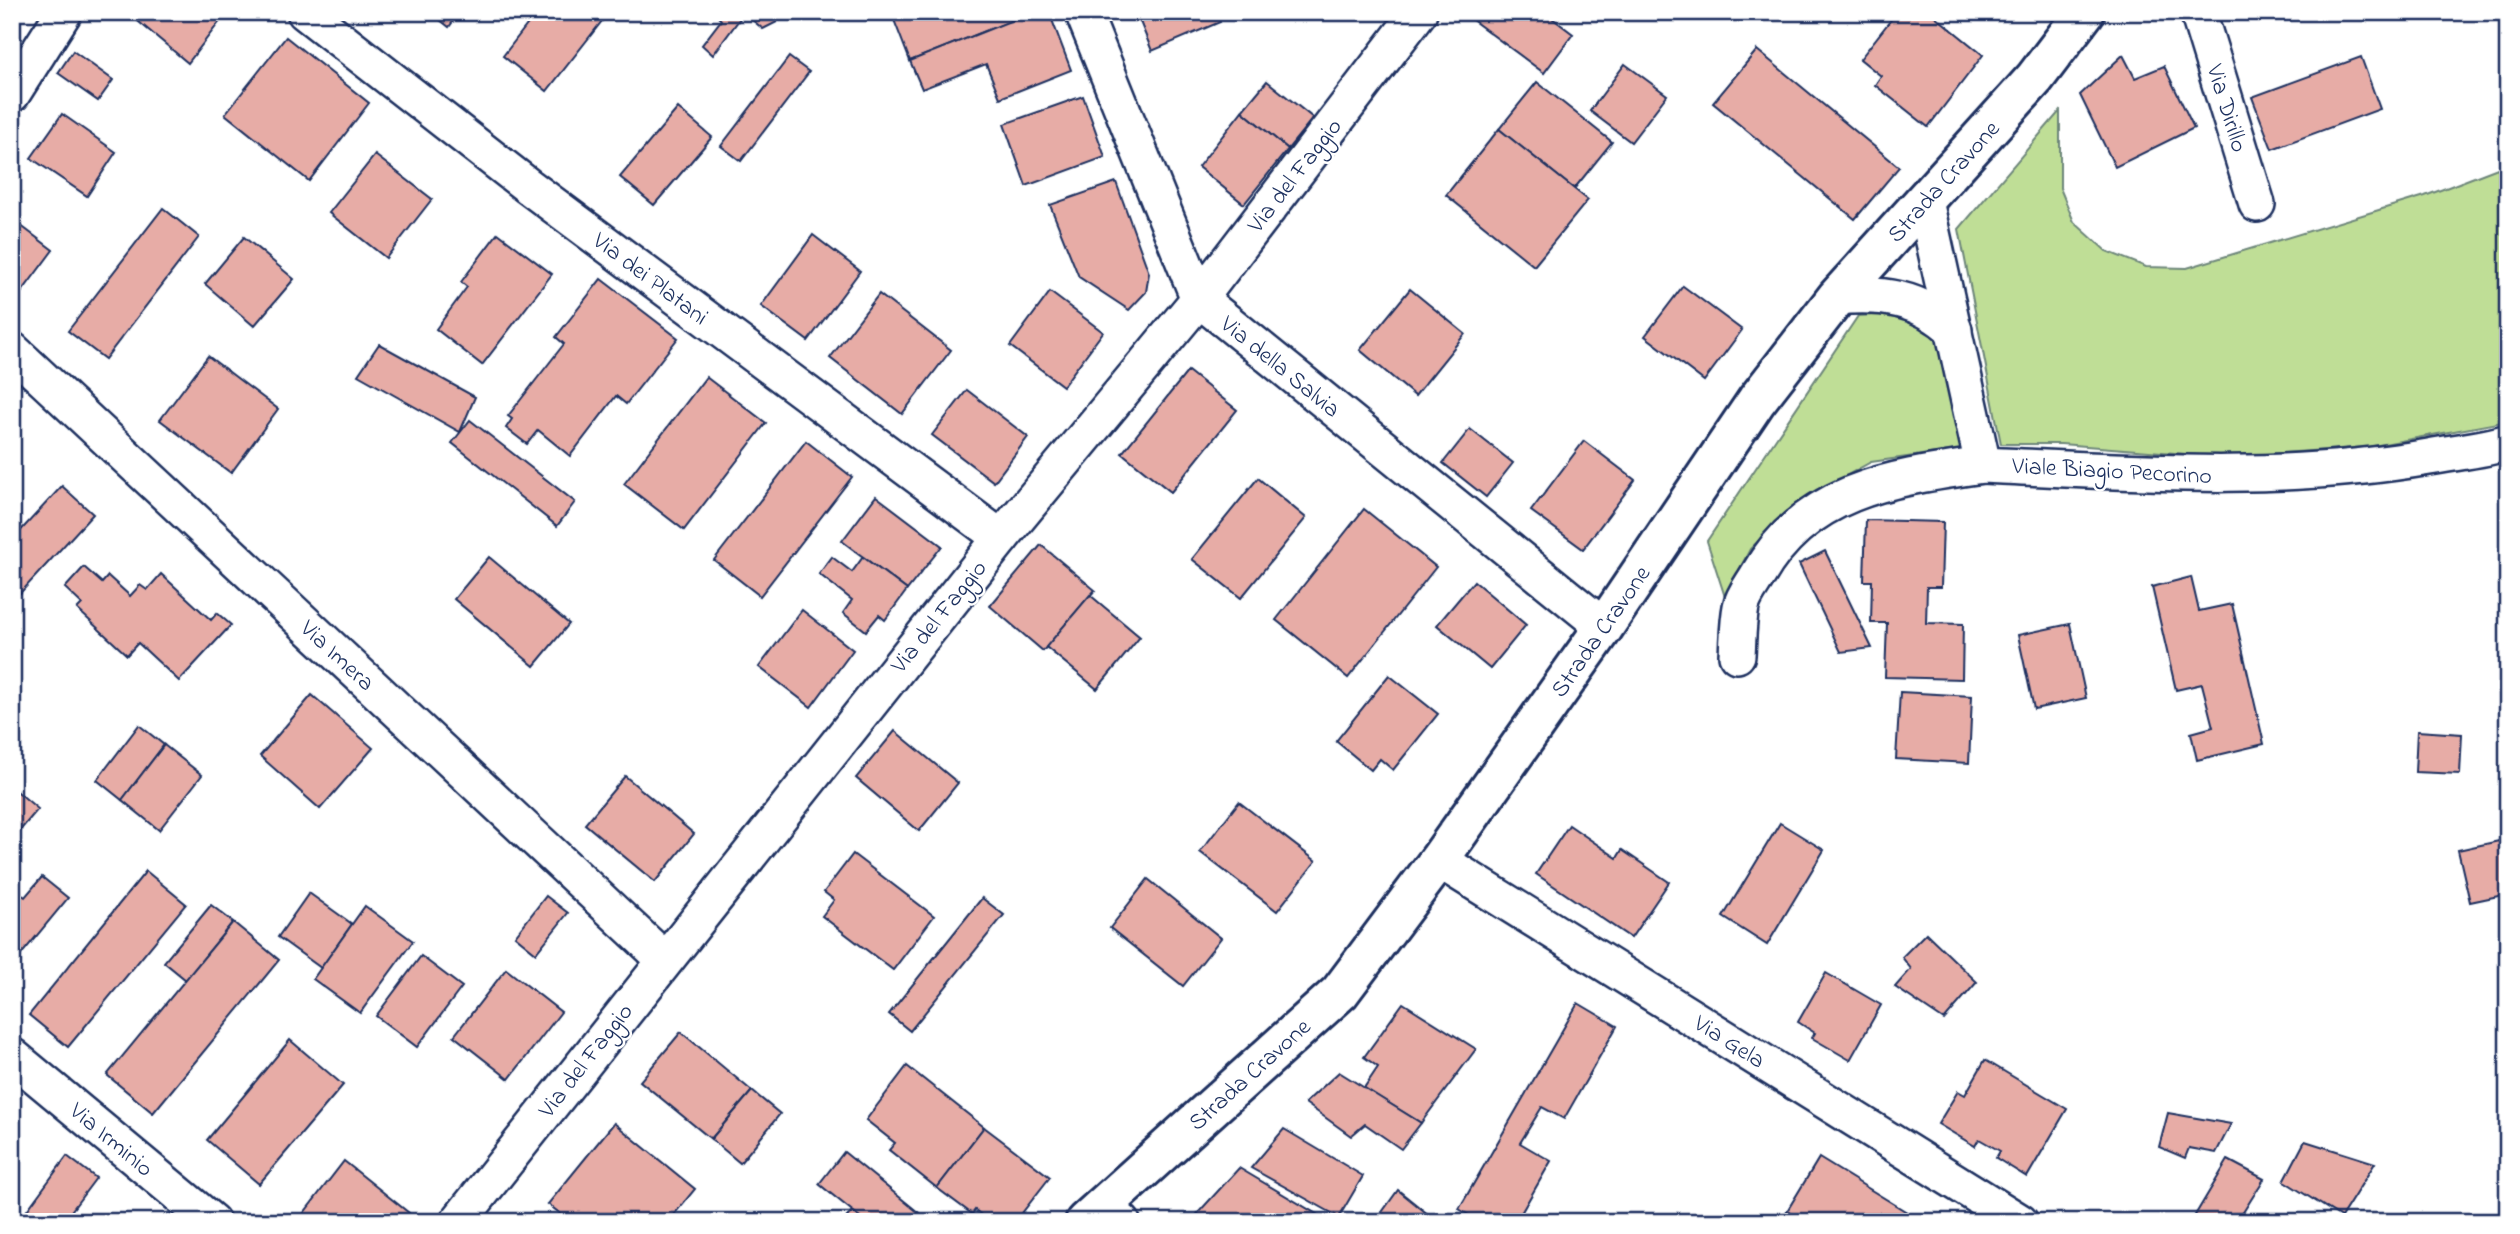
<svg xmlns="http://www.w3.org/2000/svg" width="2520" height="1234" viewBox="0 0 2520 1234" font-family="'Indie Flower',sans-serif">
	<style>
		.green { fill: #bfde96; stroke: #6d867a; stroke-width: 2 }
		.building { fill: #e7aca6; stroke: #1b2f5e; stroke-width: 2 }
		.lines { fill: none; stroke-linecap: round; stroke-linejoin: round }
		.street-casing { stroke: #1b2f5e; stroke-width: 40 }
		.secondary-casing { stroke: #1b2f5e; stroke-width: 44 }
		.street { stroke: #fff; stroke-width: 35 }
		.secondary { stroke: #fff; stroke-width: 38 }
		.labels { text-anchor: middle; stroke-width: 5; stroke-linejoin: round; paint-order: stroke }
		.street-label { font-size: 24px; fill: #1b2f5e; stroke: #fff }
	</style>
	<rect width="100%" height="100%" fill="#fff"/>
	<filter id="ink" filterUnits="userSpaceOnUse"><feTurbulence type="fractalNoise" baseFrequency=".0143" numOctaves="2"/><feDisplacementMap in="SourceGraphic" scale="14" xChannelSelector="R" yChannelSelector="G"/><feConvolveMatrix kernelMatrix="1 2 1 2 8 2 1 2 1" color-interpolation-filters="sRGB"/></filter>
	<g filter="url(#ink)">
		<g class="green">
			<path d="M2060,111V188L2074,222L2106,251L2146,267L2187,268L2425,196L2508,164V421L2368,447L2225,457L2061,444H2001L1959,229Z"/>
			<path d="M1878,315L1927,324L1942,339L1965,449L1871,462L1797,503L1750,549L1725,597L1707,541L1858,316Z"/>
		</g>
		<g class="building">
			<path d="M127,12H227L188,63Z"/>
			<path d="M430,12H460L449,27Z"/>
			<path d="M537,12H591L602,21L547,91L503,56Z"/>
			<path d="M714,12H774L777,22L763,29L744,13L713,55L702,45L721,20Z"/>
			<path d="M891,12H1033L910,61Z"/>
			<path d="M1033,12H1049L1071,70L1000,98L986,64L922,89L910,61Z"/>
			<path d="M1136,12H1216L1220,22L1152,51Z"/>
			<path d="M1476,12H1544L1573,34L1544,73L1471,19Z"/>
			<path d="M1897,12H1930L1983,55L1928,127L1875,85L1881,76L1860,59Z"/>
			<path d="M286,37L369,103L309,181L225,114Z"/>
			<path d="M1757,50L1899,167L1855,219L1713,103Z"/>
			<path d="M73,51L113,80L98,101L58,73Z"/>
			<path d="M2123,55L2135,78L2164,66L2194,128L2115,167L2080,95Z"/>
			<path d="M789,57L809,72L741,161L721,146Z"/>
			<path d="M2361,57L2380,109L2272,149L2252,97Z"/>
			<path d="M1625,64L1667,95L1631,142L1590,111Z"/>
			<path d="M1267,81L1313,118L1288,149L1242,111Z"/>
			<path d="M1537,82L1612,142L1574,189L1499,129Z"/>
			<path d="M1083,96L1105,157L1026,186L1004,124Z"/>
			<path d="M678,108L712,137L654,205L620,177Z"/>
			<path d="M1242,111L1288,149L1244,204L1198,167Z"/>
			<path d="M62,114L116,152L87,196L31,158Z"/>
			<path d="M1499,129L1588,200L1534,266L1446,195Z"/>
			<path d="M375,155L432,199L386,258L329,213Z"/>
			<path d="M1116,182L1149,273L1146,292L1129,310L1079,277L1050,205Z"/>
			<path d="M163,208L199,237L105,359L68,331Z"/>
			<path d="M12,219L53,250L21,293L12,286Z"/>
			<path d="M498,233L552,274L482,365L436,329L467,287L461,282Z"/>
			<path d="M813,235L860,271L808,341L761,306Z"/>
			<path d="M244,237L294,279L254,326L205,284Z"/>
			<path d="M601,279L678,338L626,404L616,396L570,456L538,430L527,444L506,428L512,419L508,416L564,344L556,337Z"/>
			<path d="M1683,286L1742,330L1704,381L1645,336Z"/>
			<path d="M1410,289L1465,334L1415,396L1360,350Z"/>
			<path d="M1050,292L1103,332L1063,386L1010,346Z"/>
			<path d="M879,294L951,350L902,414L830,358Z"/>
			<path d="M379,344L475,397L460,432L358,375Z"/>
			<path d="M208,356L278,409L231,473L160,420Z"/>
			<path d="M1188,371L1237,410L1171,492L1122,453Z"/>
			<path d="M706,377L766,423L684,530L624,484Z"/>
			<path d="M967,390L1028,437L994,482L932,435Z"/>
			<path d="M470,420L575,502L557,526L452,443Z"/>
			<path d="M1470,429L1513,463L1486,497L1443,463Z"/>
			<path d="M806,441L852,477L760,596L714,560Z"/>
			<path d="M1584,441L1635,480L1583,549L1531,511Z"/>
			<path d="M1258,478L1306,518L1241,598L1192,559Z"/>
			<path d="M62,486L93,514L12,602V540Z"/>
			<path d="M876,496L942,546L907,590L842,541Z"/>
			<path d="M1364,509L1436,567L1348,678L1276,620Z"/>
			<path d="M1866,520L1943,522L1941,587H1927L1926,623L1963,624L1962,679L1885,677L1887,623H1871L1872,581H1864Z"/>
			<path d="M1041,545L1095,590L1043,651L990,606Z"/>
			<path d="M1825,551L1872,648L1841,652L1799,564Z"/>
			<path d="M489,557L569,624L534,666L454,599Z"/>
			<path d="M832,557L852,572L863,557L907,590L885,620L879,615L866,631L843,613L852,600L819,574Z"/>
			<path d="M84,567L102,583L108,576L130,596L140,585L147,590L161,574L211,620L217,613L231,625L179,681L138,643L127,655L77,609L82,604L65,588Z"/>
			<path d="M2191,577L2199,611L2232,604L2264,744L2197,760L2191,733L2213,727L2202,684L2176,690L2152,587Z"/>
			<path d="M1474,581L1526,625L1490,669L1437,625Z"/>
			<path d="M1090,595L1140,637L1097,689L1046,647Z"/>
			<path d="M802,610L853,650L811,707L759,667Z"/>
			<path d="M2070,624L2086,698L2034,709L2018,635Z"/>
			<path d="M1389,675L1438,714L1393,770L1380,759L1371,770L1336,741Z"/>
			<path d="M1900,692L1972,696L1969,763L1896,759Z"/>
			<path d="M312,695L373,748L320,809L260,756Z"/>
			<path d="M139,725L164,745L122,800L97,780Z"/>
			<path d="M895,731L958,783L919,831L856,778Z"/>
			<path d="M2417,731L2462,734L2460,774L2415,772Z"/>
			<path d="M164,745L202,775L159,830L122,800Z"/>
			<path d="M625,776L694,834L655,882L585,824Z"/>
			<path d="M12,787L38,809L12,840Z"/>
			<path d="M1239,802L1316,861L1277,911L1200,852Z"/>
			<path d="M1780,823L1824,850L1767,945L1723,917Z"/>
			<path d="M1569,825L1617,858L1622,850L1669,882L1631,938L1536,874Z"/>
			<path d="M2508,839V894L2470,902L2458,850Z"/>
			<path d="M853,854L934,916L893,970L822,916L834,900L824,892Z"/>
			<path d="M146,871L186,904L68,1047L29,1015Z"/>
			<path d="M42,877L68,898L16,961L12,958V887L25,897Z"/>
			<path d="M1148,879L1221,938L1183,986L1110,928Z"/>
			<path d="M309,893L352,924L321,968L278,937Z"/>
			<path d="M546,896L568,913L536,953L515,936Z"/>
			<path d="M982,898L1004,915L910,1031L889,1014Z"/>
			<path d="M211,905L233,922L186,980L164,962Z"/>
			<path d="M365,906L413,941L360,1013L313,979Z"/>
			<path d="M233,922L279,960L153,1113L107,1075Z"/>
			<path d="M1926,933L1977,982L1944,1020L1895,987L1911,969L1902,957Z"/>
			<path d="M421,956L462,987L417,1047L376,1016Z"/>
			<path d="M506,969L561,1012L509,1079L454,1036Z"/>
			<path d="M1826,973L1881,1005L1850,1060L1812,1038L1815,1033L1798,1022Z"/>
			<path d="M1403,1003L1476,1049L1421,1123L1364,1088L1378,1067L1364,1057Z"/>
			<path d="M1578,1003L1617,1026L1564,1119L1542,1107L1520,1143L1551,1161L1516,1222H1480L1459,1209Z"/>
			<path d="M681,1032L752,1091L711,1139L640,1081Z"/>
			<path d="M290,1040L343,1085L259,1184L207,1140Z"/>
			<path d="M1985,1060L2067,1109L2027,1177L1996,1158L2000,1151L1979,1139L1975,1146L1938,1124L1958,1091L1965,1095Z"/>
			<path d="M907,1066L984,1127L937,1188L889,1150L895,1143L866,1120Z"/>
			<path d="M1339,1072L1421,1123L1401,1149L1365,1124L1351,1136L1305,1103Z"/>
			<path d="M752,1091L780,1114L740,1163L711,1139Z"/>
			<path d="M2168,1113L2231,1124L2216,1153L2189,1148L2185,1158L2159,1147Z"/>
			<path d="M614,1123L695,1189L668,1222H571L548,1204Z"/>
			<path d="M984,1127L1050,1177L1015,1222H990L975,1210L972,1214L937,1188Z"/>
			<path d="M1284,1129L1363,1176L1339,1217L1251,1168Z"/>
			<path d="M2305,1141L2375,1163L2341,1217L2284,1181Z"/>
			<path d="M844,1152L919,1213L912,1222H866L819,1184Z"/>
			<path d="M67,1156L96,1178L63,1222H36L25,1213Z"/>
			<path d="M1819,1158L1923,1222H1804L1787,1211Z"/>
			<path d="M2228,1160L2264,1179L2237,1222H2191Z"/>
			<path d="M344,1161L409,1213L403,1222H297Z"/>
			<path d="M1239,1168L1330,1222H1210L1197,1214Z"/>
			<path d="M1398,1190L1429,1215L1425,1222H1375Z"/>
			<path d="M852,1211L866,1222H843Z"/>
			<path d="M1787,1211L1804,1222H1780Z"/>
		</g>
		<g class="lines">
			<g class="street-casing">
				<g id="street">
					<path d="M305,12L528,186L1001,538"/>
					<path d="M1083,12L1199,299L1604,627"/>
					<path d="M2198,12L2257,204"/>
					<path d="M12,94L64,12"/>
					<path d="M1925,201L1983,465C2134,472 2279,483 2429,457C2455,452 2483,450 2508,442"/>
					<path d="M1837,297C1882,293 1919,297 1954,330"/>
					<path d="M12,350L664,959"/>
					<path d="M1737,655C1738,640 1738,622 1741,607C1743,596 1753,584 1758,575C1807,488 1894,478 1983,465"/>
					<path d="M1439,860L2020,1222"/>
					<path d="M12,1056L212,1222"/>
					<path d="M1100,1208L1122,1222"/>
					<path d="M458,1222L1001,538L1199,299L1419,12"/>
				</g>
			</g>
			<g class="secondary-casing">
				<path id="secondary" d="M1085,1222L1340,992L1439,860L1604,627L1757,400L1837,297L2035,78L2085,12"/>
			</g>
			<use href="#street" class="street"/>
			<use href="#secondary" class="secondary"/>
		</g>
	</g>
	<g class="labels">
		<g class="street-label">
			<text transform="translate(2228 108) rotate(73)" y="8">Via Dirillo</text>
			<text transform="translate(1294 175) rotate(-52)" y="8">Via del Faggio</text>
			<text transform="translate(1943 181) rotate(-48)" y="8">Strada Cravone</text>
			<text transform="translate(651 278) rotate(37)" y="8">Via dei Platani</text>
			<text transform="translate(1281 366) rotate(39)" y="8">Via della Salvia</text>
			<text transform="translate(2112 470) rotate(3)" y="8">Viale Biagio Pecorino</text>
			<text transform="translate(938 616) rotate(-51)" y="8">Via del Faggio</text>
			<text transform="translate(1600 631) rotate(-55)" y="8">Strada Cravone</text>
			<text transform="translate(338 655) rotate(43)" y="8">Via Imera</text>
			<text transform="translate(1730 1041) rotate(32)" y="8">Via Gela</text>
			<text transform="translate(585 1060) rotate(-52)" y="8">Via del Faggio</text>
			<text transform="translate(1249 1074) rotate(-42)" y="8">Strada Cravone</text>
			<text transform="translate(112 1139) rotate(40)" y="8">Via Irminio</text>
		</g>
	</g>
	<rect width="2520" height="1234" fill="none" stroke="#fff" stroke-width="42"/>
	<rect x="21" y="21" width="2478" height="1192" fill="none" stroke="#1b2f5e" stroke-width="2.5" filter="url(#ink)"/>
</svg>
